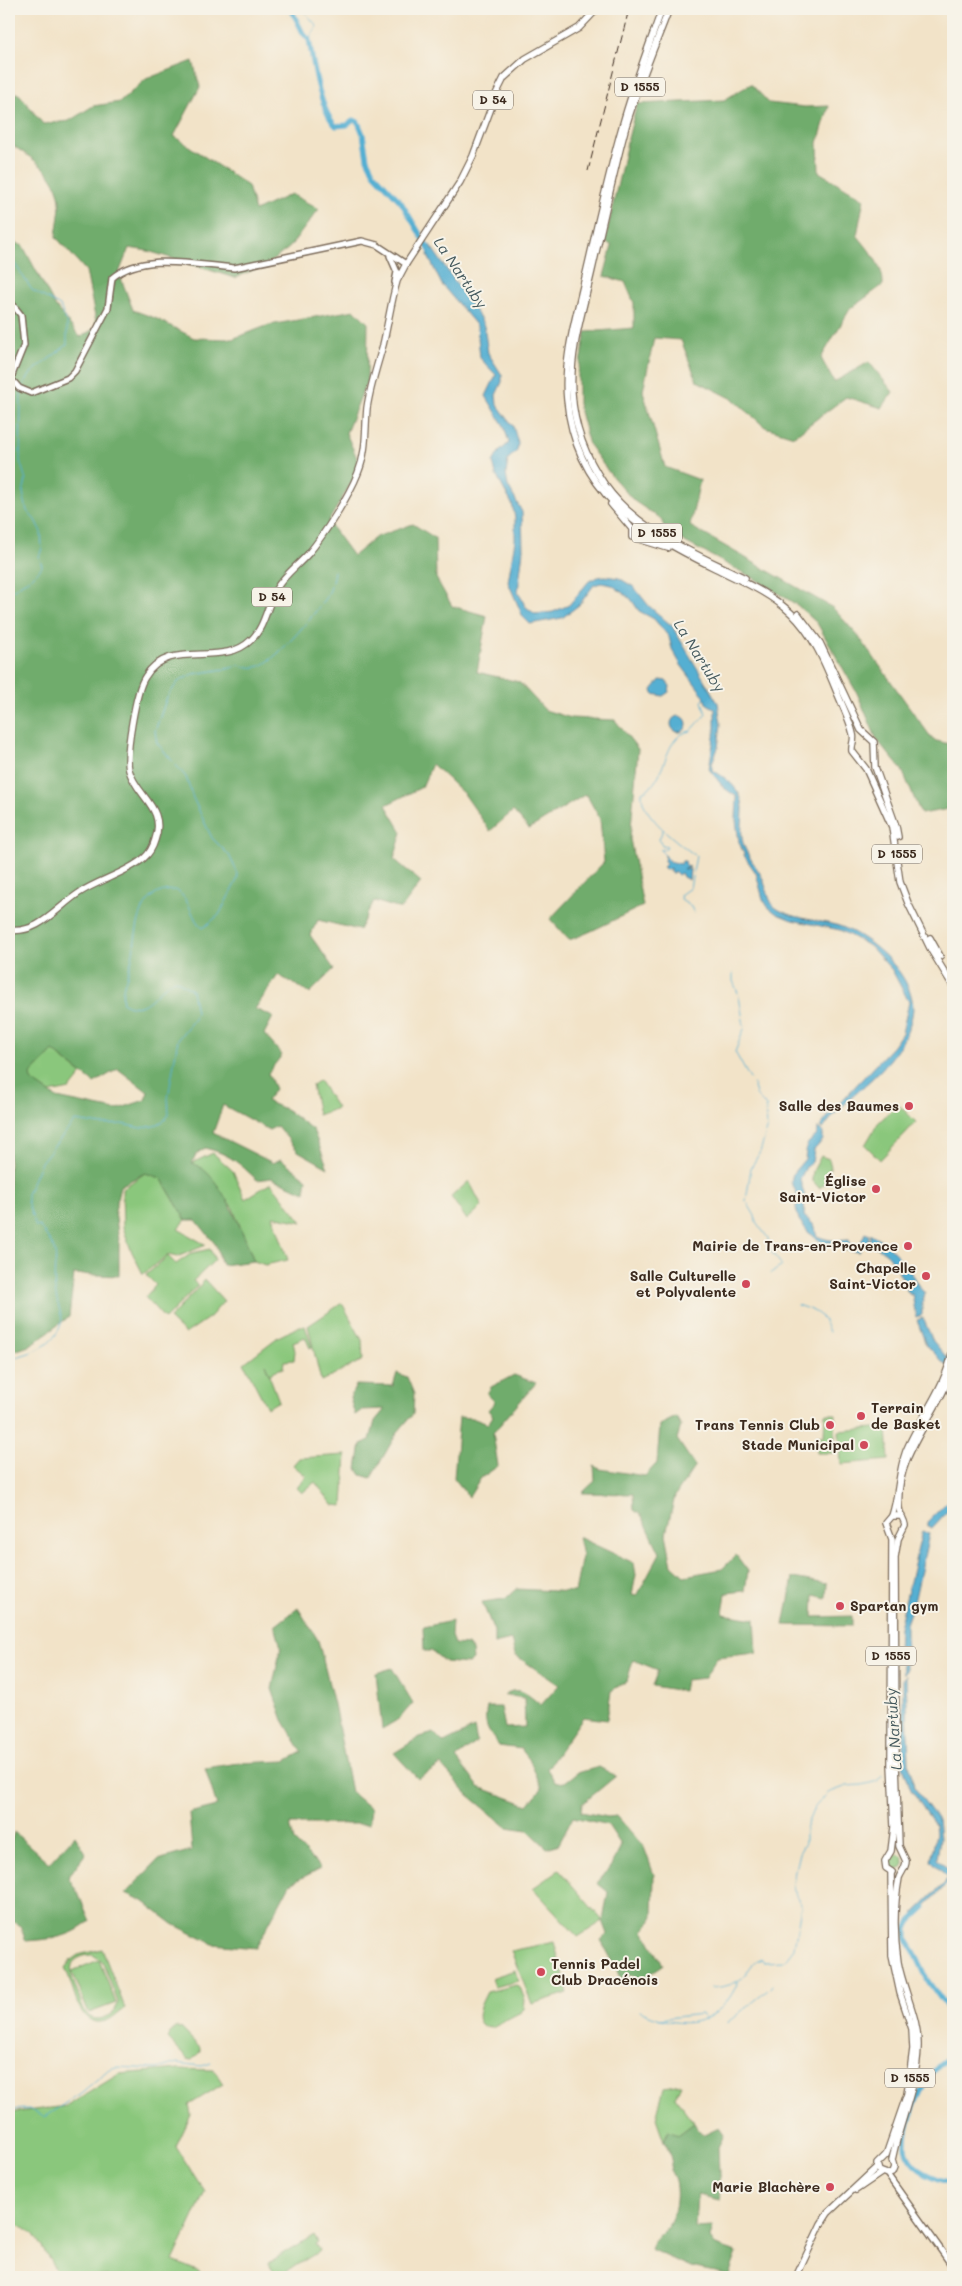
<svg xmlns="http://www.w3.org/2000/svg" width="962" height="2286" viewBox="0 0 962 2286" font-family="Mali,sans-serif">
	<style>
		.green { fill: #8ac77c; stroke: #62784d; fill-rule: evenodd }
		.forest { fill: #6fac6c; stroke: #556b45; fill-rule: evenodd }
		.water { fill: #54afd2; stroke: #486c78 }
		.lines { fill: none; stroke-linecap: round; stroke-linejoin: round }
		.stream { stroke: #54afd2; stroke-width: 1 }
		.river { stroke: #54afd2; stroke-width: 5 }
		.secondary-casing { stroke: #7b6b5a; stroke-width: 8 }
		.primary-casing { stroke: #7b6b5a; stroke-width: 8 }
		.secondary { stroke: #fff; stroke-width: 5 }
		.primary { stroke: #fff; stroke-width: 5.5 }
		.rail { stroke: #3b2a1e; stroke-width: 1; stroke-dasharray: 8 4; stroke-linecap: butt }
		.poi-dot { fill: #d1495b; stroke: #f7f3e8; stroke-width: 2 }
		.labels { text-anchor: middle; stroke-width: 4; stroke-linejoin: round; paint-order: stroke }
		.shield { fill: #f7f3e8; stroke: #73665b; stroke-width: 1 }
		.shield-label { font-size: 12px; font-weight: bold; fill: #3b2a1e }
		.poi-label { font-size: 14px; font-weight: bold; fill: #3b2a1e; stroke: #f7f3e8; text-anchor: end }
		.water-label { font-size: 15px; font-style: italic; fill: #44595d; stroke: #f7f3e8 }
	</style>
	<rect width="100%" height="100%" fill="#f7f3e8"/>
	<filter id="ink" filterUnits="userSpaceOnUse"><feTurbulence type="fractalNoise" baseFrequency=".02" numOctaves="2"/><feDisplacementMap in="SourceGraphic" scale="10" xChannelSelector="R" yChannelSelector="G"/><feConvolveMatrix kernelMatrix="1 2 1 2 8 2 1 2 1" color-interpolation-filters="sRGB"/></filter>
	<filter id="wash" filterUnits="userSpaceOnUse"><feTurbulence type="fractalNoise" baseFrequency=".0096" numOctaves="4" result="noise"/><feDisplacementMap in="SourceGraphic" scale="20" xChannelSelector="R" yChannelSelector="G"/><feGaussianBlur stdDeviation="1.12" result="paint"/><feColorMatrix in="noise" values="0 0 0 0 0 0 0 0 0 0 0 0 0 0 0 0 0 1.4 0 .05"/><feComposite in="paint" operator="in"/></filter>
	<g filter="url(#wash)">
		<rect width="100%" height="100%" fill="#f2e3c8"/>
		<g class="green">
			<path d="M53,1051L82,1074L70,1089L50,1093L30,1080V1075Z"/>
			<path d="M319,1080L337,1108L318,1115L312,1085Z"/>
			<path d="M898,1104L916,1122L880,1160L865,1145L878,1123Z"/>
			<path d="M213,1153L233,1171L245,1199L271,1183L302,1222L273,1216L288,1260L265,1265L254,1261L232,1206L192,1163Z"/>
			<path d="M821,1156L829,1159L831,1167L824,1178L828,1182L819,1188L812,1180L813,1171Z"/>
			<path d="M145,1173L161,1178L186,1220L178,1229L206,1245L177,1257L168,1255L143,1274L131,1250L123,1227L122,1189Z"/>
			<path d="M469,1181L482,1206L467,1220L451,1197Z"/>
			<path d="M210,1249L215,1260L193,1281L198,1285L165,1319L145,1297L156,1285L146,1275L168,1256L176,1264L192,1253Z"/>
			<path d="M205,1280L224,1301L210,1317L185,1334L169,1319Z"/>
			<path d="M342,1303L362,1340L363,1360L321,1381L308,1326Z"/>
			<path d="M300,1326H305L312,1347L310,1348L305,1337L293,1342L295,1351L294,1360L284,1361L283,1368L274,1371L270,1375L265,1364L279,1401L267,1408L244,1363L278,1337Z"/>
			<path d="M825,1414H836L834,1453H817V1436H824Z"/>
			<path d="M887,1427L889,1460L841,1464L839,1431Z"/>
			<path d="M346,1455L343,1506L333,1505L315,1482L302,1493L297,1488L306,1476L293,1465L299,1458Z"/>
			<circle cx="896" cy="1862" r="8"/>
			<path d="M559,1870L603,1921L578,1937L533,1888Z"/>
			<path d="M554,1942L568,1993L532,2004L511,1951Z"/>
			<path d="M102,1949L125,2008C118,2012 114,2018 106,2021C76,2030 75,1984 65,1969L71,1960L78,1955ZM93,1955L102,1961L118,2002L112,2014C105,2018 98,2021 90,2017C83,2012 81,2001 78,1993C70,1974 64,1955 93,1955Z"/>
			<path d="M99,1960L116,2003L89,2013L72,1971Z"/>
			<path d="M515,1970L518,1981L494,1987L491,1978Z"/>
			<path d="M516,1985L520,1987L525,2000L524,2009L521,2012L492,2027L482,2026C473,2017 482,2002 487,1992Z"/>
			<path d="M177,2027L182,2029L200,2048V2052L192,2060L187,2059L168,2039L170,2033Z"/>
			<path d="M179,2069L214,2070L223,2084L189,2105L191,2115L176,2147L205,2192L173,2261L200,2272V2277H60L33,2233L9,2221V2113L67,2106L119,2074Z"/>
			<path d="M681,2084L675,2097L694,2123L678,2135L668,2131L664,2141L656,2118L664,2087Z"/>
			<path d="M314,2235L318,2242L315,2244L319,2250L318,2252L277,2277L268,2263Z"/>
		</g>
		<g class="forest">
			<path d="M193,61L200,87L174,136L248,186L255,211L291,194L319,209L289,248L269,263L235,278L148,251L129,248L119,273L133,310L155,318L194,338L232,339L269,325L355,310L368,323L367,381L346,433L357,458L356,475L328,522L353,556L376,537L413,524L435,538L436,578L452,606L487,616L477,672L519,682L545,710L571,718L615,720L638,749L630,839L643,906C618,917 595,931 569,940L550,919L604,862L600,819L586,794L529,829L513,811L490,831L465,795L432,764L422,787L386,805L402,832L394,859L421,882L401,909L374,901L359,930L318,920L310,935L334,969L310,993L278,975L255,1009L273,1017L264,1034L282,1055L268,1073L275,1089L266,1101L287,1110L313,1130L328,1168L298,1151L277,1126L269,1130L223,1105L213,1133L273,1163L281,1159L307,1179L305,1192L271,1178L257,1180C239,1163 230,1154 205,1148L196,1154L192,1163C221,1172 243,1234 254,1261L222,1265L216,1245L196,1220H186L161,1178L145,1173L120,1186L115,1211L119,1241V1276L74,1274L69,1317L29,1346L9,1353V240L23,246L55,306L80,337L97,327L86,271L56,237C57,226 60,214 60,202C58,172 31,158 9,143V89L20,95L43,124L69,121L93,106L120,102L146,79ZM53,1051L94,1083L118,1069L148,1092L145,1100L115,1110L57,1098L31,1080L30,1075Z"/>
			<path d="M751,84L769,103L805,107L829,106L818,143L819,172L864,199L857,235C868,249 884,266 883,285L850,309L821,358L834,382L869,362L893,392L882,408L846,397L794,436L765,427L733,399L697,381L681,340L654,338L643,391L665,467L700,480L690,526L833,608L859,637L933,740L953,745V810L949,809L921,814L902,770L877,740L857,693L817,623L797,605L757,580L666,532L661,519L634,501L610,474L589,445L578,404V373L586,332L634,328V303L625,282L604,276L612,246L605,241L627,142L637,104L724,100Z"/>
			<path d="M397,1373L407,1377L414,1394L413,1414L397,1433L371,1478L361,1475L357,1469L361,1444L370,1440L375,1421L385,1409L362,1410L355,1415L350,1398L356,1385L393,1386Z"/>
			<path d="M514,1375L536,1383L493,1433L498,1466L481,1478L469,1497L454,1478L459,1417L472,1418L488,1424L493,1416L488,1410L495,1402L487,1394L491,1387Z"/>
			<path d="M676,1417L681,1426L677,1439L695,1466L675,1496L666,1534L672,1565L684,1576L722,1569L736,1555L748,1571L745,1591L726,1593L723,1614L755,1619L757,1653L717,1657L705,1678L685,1680L683,1691L652,1686L658,1670L633,1660L627,1681L611,1691L607,1720L583,1717L547,1769L556,1783L565,1782L577,1773L599,1767L616,1776L582,1804L581,1812L608,1817L617,1816L644,1847L654,1875L653,1916L644,1931L663,1965L642,1979L630,1975L623,1981L601,1940L608,1934L603,1921L608,1892L597,1883C608,1871 616,1860 621,1845L608,1825L573,1817L559,1844L547,1848L528,1830L507,1827L467,1794L441,1765L418,1779L394,1753L420,1737L434,1733L444,1743L474,1728L477,1742L456,1758L479,1787L528,1805L542,1788L529,1759L521,1749L499,1746C488,1731 483,1726 487,1707H501L505,1728L525,1727L524,1698L504,1695C519,1684 529,1696 541,1705L559,1685L515,1655L511,1640L494,1644V1631L482,1602L505,1599L516,1589L575,1592L582,1556L578,1537L634,1563L636,1575L632,1595L637,1596L660,1553L642,1516L634,1510L633,1494L582,1493L595,1481L594,1466L600,1469L645,1476L657,1463L660,1425Z"/>
			<path d="M793,1578L827,1584L826,1598L814,1595L813,1617L852,1616V1626L784,1625Z"/>
			<path d="M298,1608L318,1640L334,1704L351,1792L371,1809L369,1824H290L294,1841L321,1868L290,1884L256,1948L213,1944L173,1924L143,1901L126,1893L158,1860L192,1850L189,1813L217,1806L205,1768L239,1763L285,1761L302,1752L283,1720L272,1689L281,1647L275,1626Z"/>
			<path d="M452,1621L451,1636L454,1644L468,1645L472,1650L473,1660L468,1664L445,1662L432,1651H424L423,1627Z"/>
			<path d="M392,1668L413,1703L399,1719L382,1729L376,1673Z"/>
			<path d="M14,1832L49,1863L75,1835L86,1853L68,1877L78,1893L90,1921C70,1938 52,1939 26,1941L20,1926L9,1919V1848Z"/>
			<path d="M694,2123L704,2135L719,2128L724,2135L718,2147L720,2200L697,2195L695,2228L713,2227L710,2239L716,2246L737,2253L729,2275L691,2267L650,2249C656,2235 656,2240 664,2231C677,2216 681,2186 670,2170L672,2158L664,2141L668,2131L678,2135Z"/>
		</g>
		<g class="water">
			<path d="M430,245L480,318L484,326L488,353L502,375V382L496,395L497,404L513,426L518,443L517,451L508,459L506,474L508,486L522,512L523,550L518,591L525,606L535,614L553,612L569,605L589,581L598,577L605,576L619,578L634,587L649,606L672,626L718,703L721,724L718,748L712,763V770C727,778 743,791 743,809C743,821 740,831 743,843C747,856 757,867 763,879C766,887 768,897 772,904C781,917 821,921 836,925C867,934 912,972 913,1007C913,1015 909,1029 905,1036C888,1074 846,1095 823,1129L820,1127L833,1110L893,1046L902,1033L909,1002L892,970L871,947L840,930L792,920L777,914L768,907L763,899L756,873L745,857L739,842L736,820L737,797L724,788L709,769L715,731V709L706,703L704,696L681,665L672,649L669,637L654,619L639,611L631,599L612,585L601,583L594,585L579,605L562,618L530,624L523,617L508,582L515,540V518L512,504L496,475L493,462L499,452L509,443L504,426L486,396L496,375L480,358L477,326L442,285L428,256Z"/>
			<path d="M660,680L666,681L670,686L669,692L663,696L653,694L652,690Z"/>
			<circle cx="679" cy="724" r="8"/>
			<path d="M665,855L669,861L681,864L682,861H685L686,866L690,867L683,870L690,869L689,880L683,877L681,873L678,875L674,871L673,873L670,872V868L667,870L663,867L666,864L664,861Z"/>
			<path d="M818,1128L823,1132V1140L814,1150L812,1162L806,1167L800,1179L805,1197L804,1216L813,1224L817,1236C829,1241 836,1241 849,1240L851,1245L856,1247L860,1244L865,1233L869,1235L867,1244H863L859,1252L844,1250L842,1246L833,1247L830,1242L824,1244L808,1232L799,1220L796,1208L797,1194L791,1182L793,1173L805,1159L807,1144L817,1135Z"/>
			<path d="M871,1234L883,1241L899,1257L893,1264C891,1254 879,1248 869,1244Z"/>
			<path d="M900,1259C912,1268 914,1284 925,1293L922,1305V1315L916,1317L912,1294L910,1295L906,1289L909,1287L898,1272L901,1270L894,1265Z"/>
			<path d="M923,1318L933,1341L949,1360L947,1366L926,1345L917,1320Z"/>
			<path d="M953,1496V1505L932,1528L927,1525V1522Z"/>
			<path d="M922,1531L929,1534L915,1598L906,1624V1671L903,1674L902,1652L898,1653L899,1628Z"/>
			<path d="M906,1675L909,1763L914,1787L938,1820L940,1838L937,1859L948,1869L951,1875L948,1883L919,1913H914L945,1883L947,1877L931,1860L936,1834L935,1825L911,1790L903,1766V1678Z"/>
		</g>
		<g class="lines">
			<g class="stream">
				<path d="M302,9L317,26L309,40"/>
				<path d="M9,255L32,290L60,306L67,324V345L32,372L22,387"/>
				<path d="M9,594C18,583 35,579 42,566L39,557L42,548L41,532L35,520L27,511L23,493L26,480L20,461L21,391"/>
				<path d="M663,830L659,839L662,845L667,846L665,849L660,850L665,855"/>
				<path d="M694,913L690,905L681,899L680,895L690,888L696,856C679,843 639,815 642,792C669,782 661,735 691,731L706,714L702,701L706,697"/>
				<path d="M733,973V981L738,993"/>
				<path d="M739,996L744,1026"/>
				<path d="M744,1029L735,1052L750,1079"/>
				<path d="M746,1201L751,1168L760,1152L767,1130L766,1106L757,1097L753,1084"/>
				<path d="M748,1204L755,1216L756,1222L768,1238L769,1249L781,1264"/>
				<path d="M770,1274L782,1266"/>
				<path d="M797,1305C816,1312 821,1311 829,1332"/>
				<path d="M9,1359C33,1352 54,1348 62,1321C61,1310 56,1301 55,1290C51,1254 66,1260 39,1226L36,1227L27,1201V1194L41,1162L75,1121L102,1125L122,1124L140,1128L154,1126L165,1120L169,1114L168,1098L178,1039L194,1019L196,1013L192,990L176,980C155,986 149,1017 123,1003C120,990 128,975 131,962C138,933 135,888 176,890C191,899 192,922 203,928L219,915L237,880L238,874L229,855L212,838L193,798L186,777L157,743L155,731L167,697L178,682L193,674L231,668L237,665C246,666 251,669 260,666C276,661 322,607 330,590C332,584 333,577 334,571"/>
				<path d="M711,1988C724,1987 736,1985 745,1975C751,1967 752,1962 762,1959L764,1962L784,1961L794,1948L801,1906L793,1887L795,1870L799,1853L805,1843V1829L814,1808L828,1793L847,1786L862,1785L878,1781L883,1775"/>
				<path d="M770,1988L772,1985"/>
				<path d="M640,2011C683,2031 718,2028 738,1982"/>
				<path d="M659,2019L701,2014L705,2020"/>
				<path d="M728,2022L768,1990"/>
				<path d="M9,2110L29,2109L43,2117"/>
				<path d="M44,2117L81,2093L109,2069L116,2067L157,2069L177,2063L202,2066L211,2063"/>
			</g>
			<g class="river">
				<path d="M291,9L303,33L309,40C313,62 320,111 336,126L347,125L354,120L358,122L363,134L367,159L374,173L401,202L433,256"/>
				<path d="M925,1907L911,1920L907,1929V1940L915,1953L928,1981L953,2016"/>
				<path d="M953,2057C927,2063 898,2132 908,2156C915,2172 938,2179 953,2184"/>
			</g>
		</g>
	</g>
	<g filter="url(#ink)">
		<g class="lines">
			<g class="secondary-casing">
				<g id="secondary">
					<path d="M390,256L397,272L395,282"/>
					<path d="M9,300L21,315L24,345L12,375V380L19,388L31,393L68,378L75,371L108,308L112,278C143,252 195,265 234,268L362,241L377,245L406,264"/>
					<path d="M887,2174L953,2267"/>
				</g>
			</g>
			<g class="primary-casing">
				<g id="primary">
					<path d="M662,9C648,48 633,87 622,127C608,176 597,227 585,278C576,317 563,359 567,400C576,493 639,531 715,568C741,581 769,592 791,613C815,636 826,666 839,697C844,709 850,721 853,734C855,740 851,745 852,751L866,769L892,827L900,882L908,903L931,950L953,986"/>
					<path d="M669,9C654,48 638,86 626,126C613,174 603,222 592,270C583,310 569,352 572,393C574,426 586,458 605,485C638,532 695,553 745,578"/>
					<path d="M611,504L632,529V537L668,548"/>
					<path d="M798,614L820,643L861,730L874,742L875,767L896,826L898,837"/>
					<path d="M9,930C39,934 56,908 79,893C98,880 127,873 144,858C150,853 153,847 155,840C167,808 136,796 129,770C125,755 136,690 145,677C169,637 222,669 251,640C266,626 267,603 278,586C286,574 298,565 308,554C324,535 349,496 358,473C367,451 365,431 367,408C370,387 377,366 383,345C388,324 391,302 397,281L406,264L460,182L473,156L497,92L504,78L525,59L579,28L597,9"/>
					<path d="M930,938L940,956"/>
					<path d="M892,1516C899,1495 898,1473 906,1451C921,1416 946,1387 953,1349"/>
					<path d="M891,1872L892,1956L900,1993L912,2029L913,2049L907,2094L886,2155L877,2164L879,2171L887,2174L892,2172L894,2167L892,2160L894,2151C902,2116 917,2084 918,2047C919,2018 903,1991 898,1962C894,1936 894,1905 899,1878C901,1872 906,1868 906,1861L899,1846L896,1764L895,1557L898,1539L905,1525C904,1518 899,1514 899,1507C894,1454 939,1414 953,1367"/>
					<path d="M892,1872L886,1868L885,1861L891,1851L894,1827L891,1764L892,1539L886,1523L892,1516H901"/>
					<path d="M856,2190L881,2173"/>
					<path d="M796,2277L821,2224L828,2213L877,2167"/>
				</g>
			</g>
			<use href="#secondary" class="secondary"/>
			<use href="#primary" class="primary"/>
			<path class="rail" d="M588,171L629,9"/>
		</g>
	</g>
	<g class="poi-dot">
		<circle cx="909" cy="1106" r="5"/>
		<circle cx="876" cy="1189" r="5"/>
		<circle cx="908" cy="1246" r="5"/>
		<circle cx="926" cy="1276" r="5"/>
		<circle cx="746" cy="1284" r="5"/>
		<circle cx="861" cy="1416" r="5"/>
		<circle cx="830" cy="1425" r="5"/>
		<circle cx="864" cy="1445" r="5"/>
		<circle cx="840" cy="1606" r="5"/>
		<circle cx="541" cy="1972" r="5"/>
		<circle cx="830" cy="2187" r="5"/>
	</g>
	<g class="labels">
		<g class="shield">
			<rect x="615" y="77.5" width="50" height="19" rx="4"/>
			<rect x="473" y="90.5" width="40" height="19" rx="4"/>
			<rect x="632" y="523.5" width="50" height="19" rx="4"/>
			<rect x="252" y="587.5" width="40" height="19" rx="4"/>
			<rect x="872" y="844.5" width="50" height="19" rx="4"/>
			<rect x="866" y="1646.5" width="50" height="19" rx="4"/>
			<rect x="885" y="2068.5" width="50" height="19" rx="4"/>
		</g>
		<g class="shield-label">
			<text x="640" y="91">D 1555</text>
			<text x="493" y="104">D 54</text>
			<text x="657" y="537">D 1555</text>
			<text x="272" y="601">D 54</text>
			<text x="897" y="858">D 1555</text>
			<text x="891" y="1660">D 1555</text>
			<text x="910" y="2082">D 1555</text>
		</g>
		<g class="poi-label">
			<text x="899" y="1111">Salle des Baumes</text>
			<text x="866" y="1186">Église<tspan x="866" dy="16">Saint-Victor</tspan></text>
			<text x="898" y="1251">Mairie de Trans-en-Provence</text>
			<text x="916" y="1273">Chapelle<tspan x="916" dy="16">Saint-Victor</tspan></text>
			<text x="736" y="1281">Salle Culturelle<tspan x="736" dy="16">et Polyvalente</tspan></text>
			<text x="871" y="1413" text-anchor="start">Terrain<tspan x="871" dy="16">de Basket</tspan></text>
			<text x="820" y="1430">Trans Tennis Club</text>
			<text x="854" y="1450">Stade Municipal</text>
			<text x="850" y="1611" text-anchor="start">Spartan gym</text>
			<text x="551" y="1969" text-anchor="start">Tennis Padel<tspan x="551" dy="16">Club Dracénois</tspan></text>
			<text x="820" y="2192">Marie Blachère</text>
		</g>
		<g class="water-label">
			<text transform="translate(460 273) rotate(56)" y="5">La Nartuby</text>
			<text transform="translate(699 656) rotate(58)" y="5">La Nartuby</text>
			<text transform="translate(894 1729) rotate(-94)" y="5">La Nartuby</text>
		</g>
	</g>
	<rect width="962" height="2286" fill="none" stroke="#f7f3e8" stroke-width="30"/>
</svg>
